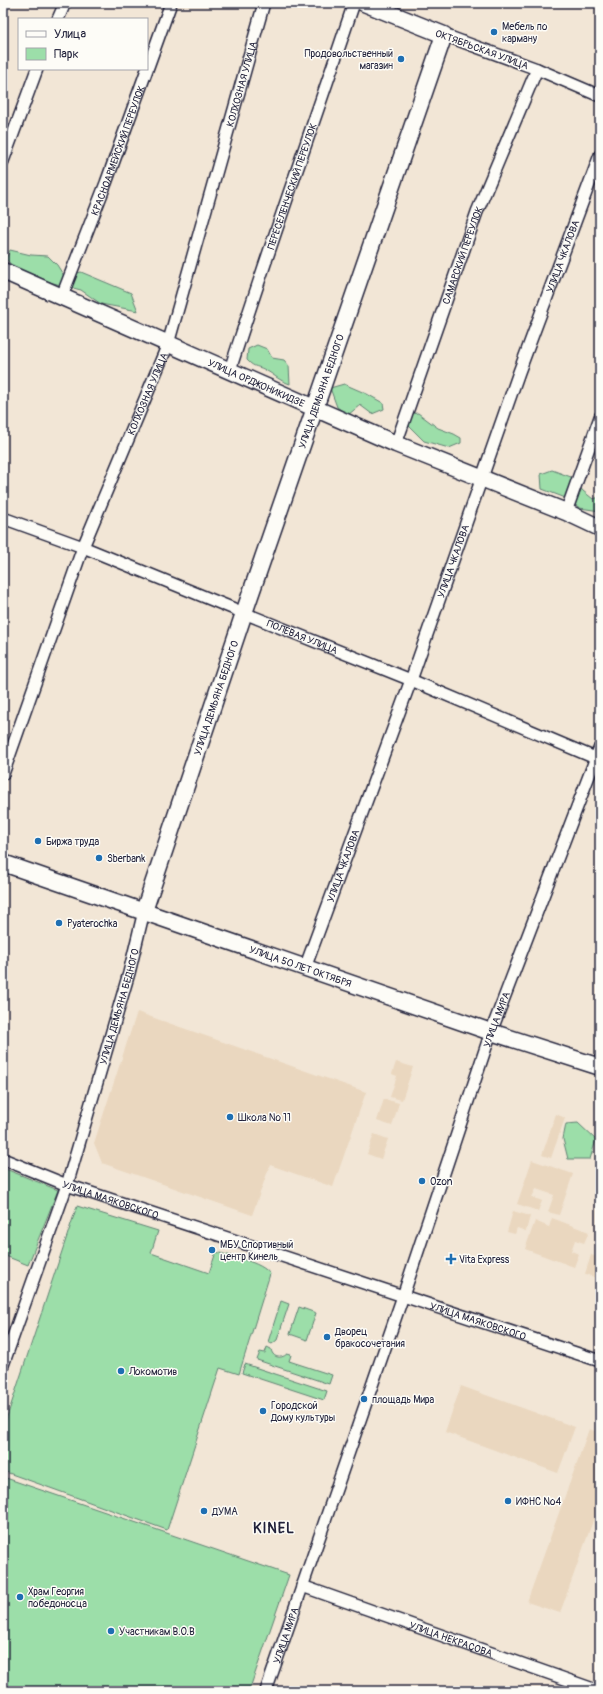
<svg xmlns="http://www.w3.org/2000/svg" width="603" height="1694" viewBox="0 0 603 1694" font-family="Pangolin,sans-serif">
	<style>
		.built { fill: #ead7bf }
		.green { fill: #9cdea9; stroke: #5f8072 }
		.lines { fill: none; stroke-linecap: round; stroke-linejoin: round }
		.street-casing { stroke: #22223b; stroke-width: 14 }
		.secondary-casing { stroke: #22223b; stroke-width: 19 }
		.street { stroke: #fdfcf7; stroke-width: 11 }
		.secondary { stroke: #fdfcf7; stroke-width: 16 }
		.poi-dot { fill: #1f6fb2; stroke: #fdfcf7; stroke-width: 1.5 }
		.labels { text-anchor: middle; stroke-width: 3; stroke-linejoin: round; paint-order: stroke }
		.poi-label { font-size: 10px; fill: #22223b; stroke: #fdfcf7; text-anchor: start }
		.street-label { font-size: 10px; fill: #22223b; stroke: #fdfcf7 }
		.district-label { font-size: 14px; font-weight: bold; letter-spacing: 1px; fill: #22223b; stroke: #fdfcf7 }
	</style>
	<rect width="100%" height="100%" fill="#f2e6d6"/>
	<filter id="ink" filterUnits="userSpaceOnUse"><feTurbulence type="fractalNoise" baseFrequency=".025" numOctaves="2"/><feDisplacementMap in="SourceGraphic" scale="8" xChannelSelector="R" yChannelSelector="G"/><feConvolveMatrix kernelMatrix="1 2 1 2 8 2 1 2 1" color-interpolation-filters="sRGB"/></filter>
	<g filter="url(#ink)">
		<g class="built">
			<path d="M137,1012L366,1092L333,1187L270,1165L252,1215L102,1163L94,1143Z"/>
			<path d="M396,1062L413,1067L402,1100L390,1097L397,1076L392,1074Z"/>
			<path d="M384,1099L399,1103L392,1126L377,1121Z"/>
			<path d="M556,1114L565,1118L551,1158L542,1155Z"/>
			<path d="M374,1134L388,1139L381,1159L367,1154Z"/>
			<path d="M532,1160L573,1174L559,1215L548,1212L554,1195L536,1189L532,1197L542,1201L538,1211L517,1204Z"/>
			<path d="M513,1211L530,1216L526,1231L517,1228L515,1234L507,1232Z"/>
			<path d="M552,1218L589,1232L584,1243L575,1240L571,1251L579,1254L574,1267L525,1249L535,1221L549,1227Z"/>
			<path d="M591,1255L600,1258V1279L585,1274Z"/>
			<path d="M461,1386L575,1427L558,1473L445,1432Z"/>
			<path d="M589,1429L600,1433V1501L560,1613L527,1602Z"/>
		</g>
		<g class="green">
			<path d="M10,250L31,255L48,256L57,265L64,276L81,272L131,293L138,311L101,304L81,290L53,283L16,270L6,259Z"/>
			<path d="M257,345L267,349L272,358L284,360L289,366L290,384C278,380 276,376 267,371C258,365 255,369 247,360L248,349Z"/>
			<path d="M344,384L367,394L383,403L384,409L372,414L360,405L348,415L337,407L330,388Z"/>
			<path d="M418,413L438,428L454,434L461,438V443L449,448L424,441L408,425L409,414Z"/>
			<path d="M552,470L571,477L583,491L593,499L600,497V511L580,508L563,497L542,489L541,474Z"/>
			<path d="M578,1123L596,1140L590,1159H568L563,1139L566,1124Z"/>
			<path d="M3,1168L58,1190L28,1265L3,1255Z"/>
			<path d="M77,1206L158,1231L151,1253L209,1273L216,1252C230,1256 262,1262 270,1274L239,1374L220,1368L167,1530L3,1471V1429Z"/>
			<path d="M281,1301L289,1304L277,1340L272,1344L268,1342Z"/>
			<path d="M299,1307L316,1313L307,1340L290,1334Z"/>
			<path d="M267,1347L271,1349C272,1357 280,1360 287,1354L291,1355L289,1361L332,1375L329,1384L257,1360L260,1352L265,1353Z"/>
			<path d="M245,1364L327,1391L324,1400L242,1373Z"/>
			<path d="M3,1477L289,1575L249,1691H3Z"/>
		</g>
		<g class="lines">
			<g class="street-casing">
				<g id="street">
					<path d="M58,19L65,3"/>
					<path d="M444,35L537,69L600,96"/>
					<path d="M3,161L37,69"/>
					<path id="s1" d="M62,296L106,183L171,3"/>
					<path id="s2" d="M230,370C269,247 313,126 354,3"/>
					<path id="s3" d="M396,444L477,212L537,69"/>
					<path d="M566,512L600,417"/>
					<path id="s4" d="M3,518L83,547L244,613L411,680L600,760"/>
					<path id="s5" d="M3,774L83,547L168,344L264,3"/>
					<path id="s6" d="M305,968L411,680L519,372L600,155"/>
					<path id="s7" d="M3,1159L67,1185L600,1361"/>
					<path id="s8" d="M3,1365L67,1185L129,973L144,911"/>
					<path id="s9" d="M302,1586L599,1691"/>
					<path id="s10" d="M266,1691L403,1296L491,1032L600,747"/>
				</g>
			</g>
			<g class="secondary-casing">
				<g id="secondary">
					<path id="s11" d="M3,271L396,444L566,512L600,528"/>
					<path id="s12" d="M3,863L491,1032L600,1067"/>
					<path id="s13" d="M144,911L244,613L444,35L364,3"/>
				</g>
			</g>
			<use href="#street" class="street"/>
			<use href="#secondary" class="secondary"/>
		</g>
	</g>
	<g class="poi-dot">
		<circle cx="494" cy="32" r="4"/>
		<circle cx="401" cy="59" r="4"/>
		<circle cx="38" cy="841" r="4"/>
		<circle cx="99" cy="858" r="4"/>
		<circle cx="59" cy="923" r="4"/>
		<circle cx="230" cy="1117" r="4"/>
		<circle cx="422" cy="1181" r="4"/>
		<circle cx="212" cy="1250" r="4"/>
		<path d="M449 1253h4v4h4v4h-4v4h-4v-4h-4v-4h4z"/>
		<circle cx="327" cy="1337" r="4"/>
		<circle cx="121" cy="1371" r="4"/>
		<circle cx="364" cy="1399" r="4"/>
		<circle cx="263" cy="1411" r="4"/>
		<circle cx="508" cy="1501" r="4"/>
		<circle cx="204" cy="1511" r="4"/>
		<circle cx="20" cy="1597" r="4"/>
		<circle cx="111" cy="1631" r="4"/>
	</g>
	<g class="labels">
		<g class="poi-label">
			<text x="502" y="30">Мебель по<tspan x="502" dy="12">карману</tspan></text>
			<text x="393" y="57" text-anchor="end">Продовольственный<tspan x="393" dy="12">магазин</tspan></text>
			<text x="46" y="845">Биржа труда</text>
			<text x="107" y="862">Sberbank</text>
			<text x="67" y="927">Pyaterochka</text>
			<text x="238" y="1121">Школа № 11</text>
			<text x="430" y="1185">Ozon</text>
			<text x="220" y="1248">МБУ Спортивный<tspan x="220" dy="12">центр Кинель</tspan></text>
			<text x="459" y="1263">Vita Express</text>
			<text x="335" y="1335">Дворец<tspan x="335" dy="12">бракосочетания</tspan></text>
			<text x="129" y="1375">Локомотив</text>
			<text x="372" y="1403">площадь Мира</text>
			<text x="271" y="1409">Городской<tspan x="271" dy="12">Дому культуры</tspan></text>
			<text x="516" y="1505">ИФНС №4</text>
			<text x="212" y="1515">ДУМА</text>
			<text x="28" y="1595">Храм Георгия<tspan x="28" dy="12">победоносца</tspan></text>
			<text x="119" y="1635">Участникам В.О.В</text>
		</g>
		<g class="street-label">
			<text transform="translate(482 49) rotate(20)" y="4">ОКТЯБРЬСКАЯ УЛИЦА</text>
			<text dy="4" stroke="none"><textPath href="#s5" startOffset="731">КОЛХОЗНАЯ УЛИЦА</textPath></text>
			<text dy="4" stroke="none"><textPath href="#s1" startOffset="156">КРАСНОАРМЕЙСКИЙ ПЕРЕУЛОК</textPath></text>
			<text dy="4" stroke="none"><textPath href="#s2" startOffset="194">ПЕРЕСЕЛЕНЧЕСКИЙ ПЕРЕУЛОК</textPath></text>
			<text dy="4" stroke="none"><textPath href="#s3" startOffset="200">САМАРСКИЙ ПЕРЕУЛОК</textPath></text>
			<text dy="4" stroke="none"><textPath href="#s6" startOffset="757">УЛИЦА ЧКАЛОВА</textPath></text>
			<text dy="4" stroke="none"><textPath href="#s11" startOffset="277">УЛИЦА ОРДЖОНИКИДЗЕ</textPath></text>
			<text dy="4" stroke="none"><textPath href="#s13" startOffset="549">УЛИЦА ДЕМЬЯНА БЕДНОГО</textPath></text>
			<text dy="4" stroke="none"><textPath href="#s5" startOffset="407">КОЛХОЗНАЯ УЛИЦА</textPath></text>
			<text dy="4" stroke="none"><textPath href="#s6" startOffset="433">УЛИЦА ЧКАЛОВА</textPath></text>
			<text dy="4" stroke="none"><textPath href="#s4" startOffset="322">ПОЛЕВАЯ УЛИЦА</textPath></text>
			<text dy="4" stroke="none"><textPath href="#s13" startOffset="225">УЛИЦА ДЕМЬЯНА БЕДНОГО</textPath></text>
			<text dy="4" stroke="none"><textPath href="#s6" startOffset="109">УЛИЦА ЧКАЛОВА</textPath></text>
			<text dy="4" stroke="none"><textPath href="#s12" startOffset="315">УЛИЦА 50 ЛЕТ ОКТЯБРЯ</textPath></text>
			<text dy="4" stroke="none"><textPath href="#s8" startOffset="377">УЛИЦА ДЕМЬЯНА БЕДНОГО</textPath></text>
			<text dy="4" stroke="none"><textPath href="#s10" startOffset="710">УЛИЦА МИРА</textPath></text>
			<text dy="4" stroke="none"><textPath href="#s7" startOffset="115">УЛИЦА МАЯКОВСКОГО</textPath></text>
			<text dy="4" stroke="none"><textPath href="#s7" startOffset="502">УЛИЦА МАЯКОВСКОГО</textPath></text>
			<text dy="4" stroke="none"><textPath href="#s10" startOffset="59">УЛИЦА МИРА</textPath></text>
			<text dy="4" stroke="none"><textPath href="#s9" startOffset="158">УЛИЦА НЕКРАСОВА</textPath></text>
		</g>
		<g class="district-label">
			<text x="274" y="1533">KINEL</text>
		</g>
	</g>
	<rect width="603" height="1694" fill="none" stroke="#fdfcf7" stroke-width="16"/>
	<rect x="8" y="8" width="587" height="1678" fill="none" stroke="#22223b" stroke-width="1.5" filter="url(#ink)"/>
	<rect x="18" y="18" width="130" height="52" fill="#fdfcf7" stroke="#a5a5ac"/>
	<rect x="26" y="31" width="20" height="6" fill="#fdfcf7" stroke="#a5a5ac"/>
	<text x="54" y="38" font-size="12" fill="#22223b">Улица</text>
	<rect x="26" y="48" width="20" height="12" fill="#9cdea9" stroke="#a5a5ac"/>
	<text x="54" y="58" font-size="12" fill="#22223b">Парк</text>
</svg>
